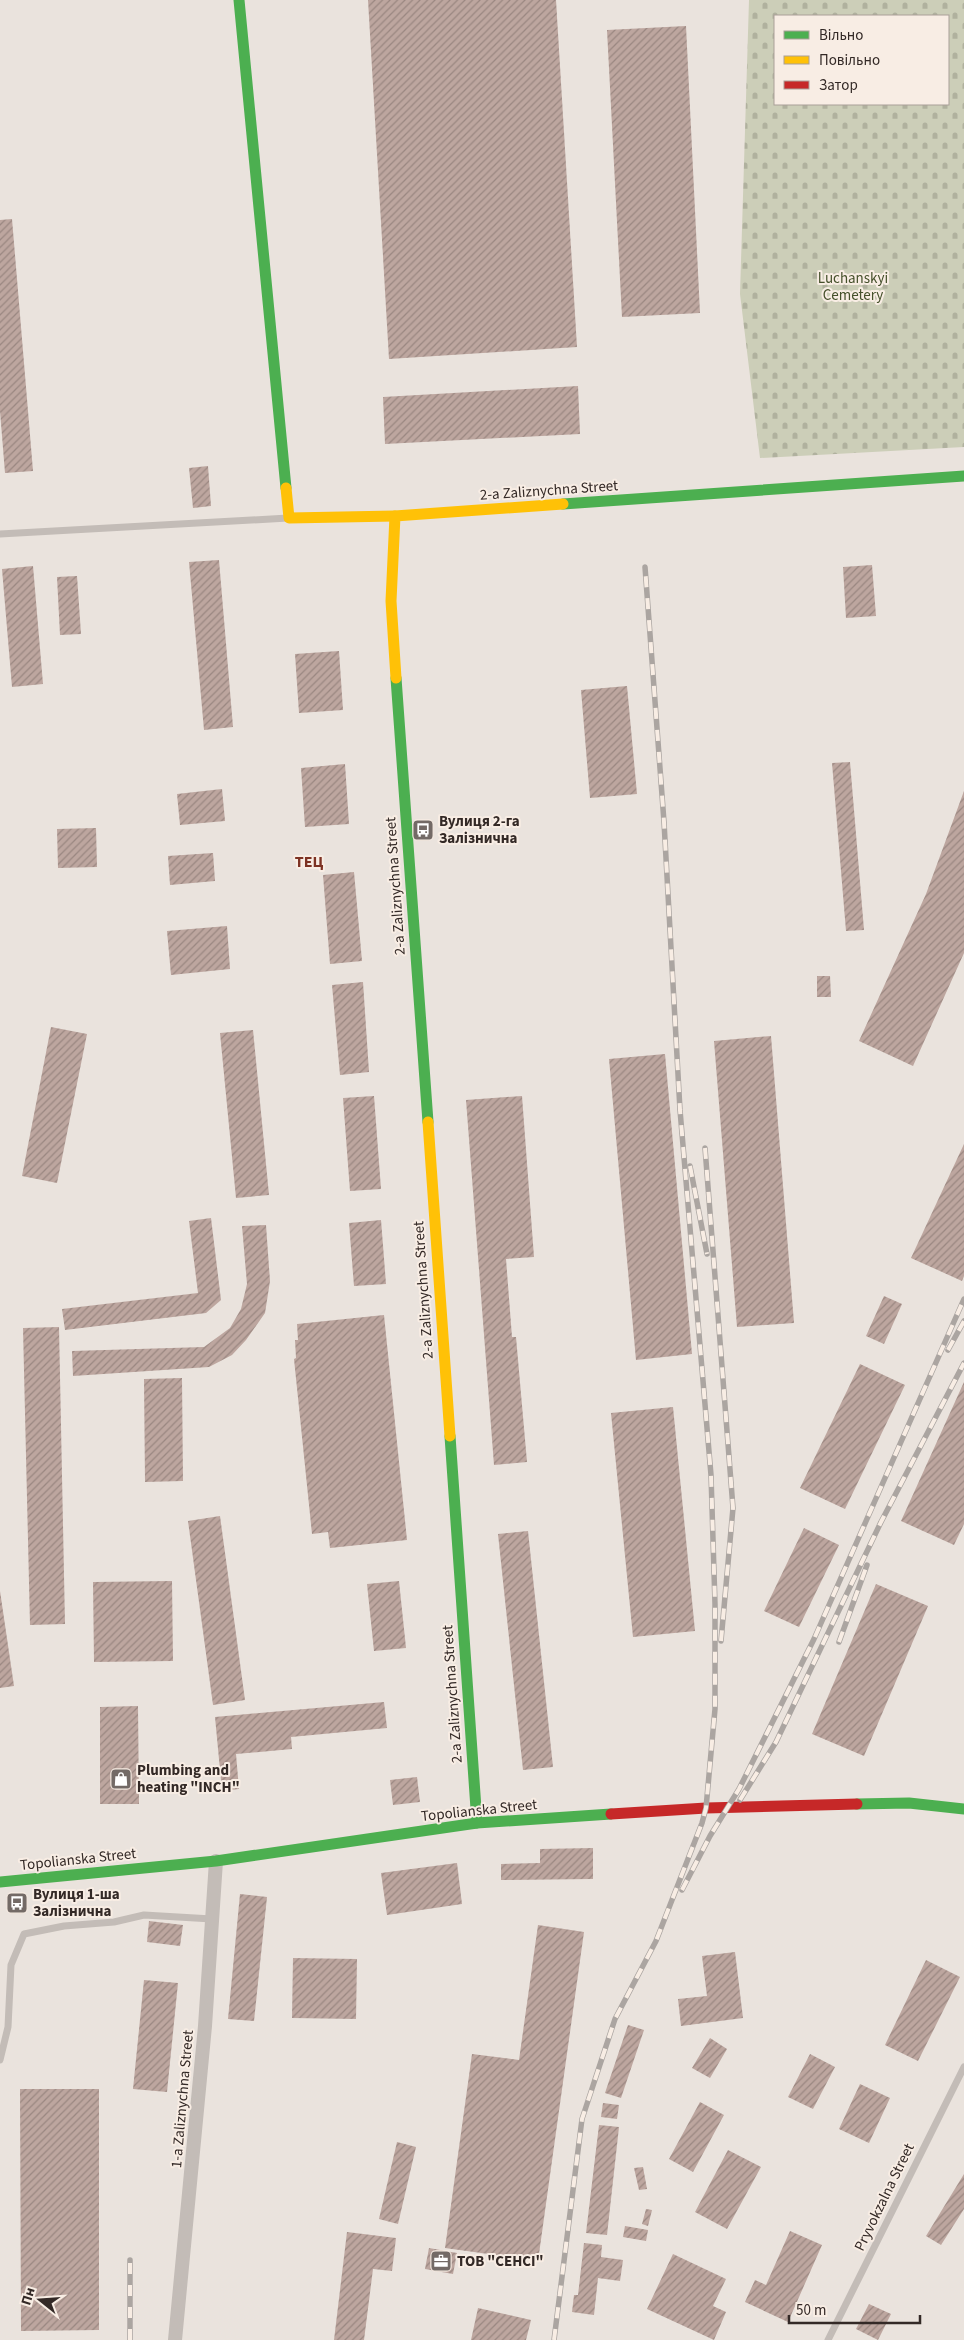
<svg xmlns="http://www.w3.org/2000/svg" width="964" height="2340" viewBox="0 0 964 2340" font-family="'Source Sans 3',sans-serif">
	<style>
		.cemetery { fill: url(#cemetery-stones); fill-rule: evenodd }
		.building { fill: url(#building-hatch) }
		.lines { fill: none; stroke-linecap: round; stroke-linejoin: round }
		.lane { stroke: #c3bcb7; stroke-width: 7 }
		.street { stroke: #c3bcb7; stroke-width: 14 }
		.fast { stroke: #4caf50; stroke-width: 11 }
		.slow { stroke: #ffc107; stroke-width: 11 }
		.jam { stroke: #c62828; stroke-width: 11 }
		.rail-casing { stroke: #aba5a1; stroke-width: 5.5 }
		.rail { stroke: #f8ede4; stroke-width: 4; stroke-dasharray: 11; stroke-linecap: butt }
		.labels { text-anchor: middle; stroke-width: 4; stroke-linejoin: round; paint-order: stroke }
		.park-label { font-size: 15px; fill: #45502b; stroke: #f8ede4 }
		.street-label { font-size: 15px; fill: #332926; stroke: #f8ede4 }
		.poi-label { font-size: 15px; font-weight: bold; fill: #332926; stroke: #f8ede4; text-anchor: start }
		.neighbourhood-label { font-size: 16px; font-weight: bold; fill: #7d3223; stroke: #f8ede4 }
	</style>
	<defs>
		<pattern id="cemetery-stones" width="16" height="16" patternUnits="userSpaceOnUse" patternTransform="scale(1.25)"><rect width="16" height="16" fill="#ccceb8"/><path d="M2 7V4a2 2 0 0 1 4 0v3zM10 15v-3a2 2 0 0 1 4 0v3z" fill="#b0b19e"/></pattern>
		<pattern id="building-hatch" width="6" height="6" patternUnits="userSpaceOnUse" patternTransform="scale(1.25)"><rect width="6" height="6" fill="#bda69f"/><path d="M-1 1l2-2M0 6l6-6M5 7l2-2" fill="none" stroke="#9a8781"/></pattern>
	</defs>
	<rect width="100%" height="100%" fill="#eae3dd"/>
	<path class="cemetery" d="M749,0H964V447L760,458L740,294ZM775,16H948V104H775Z"/>
	<g class="building">
		<path d="M368,0H556L577,347L389,359Z"/>
		<path d="M686,26L700,313L622,317L607,30Z"/>
		<path d="M12,219L33,471L5,473L0,411V220Z"/>
		<path d="M578,386L580,434L385,444L383,397Z"/>
		<path d="M208,466L211,506L193,508L189,468Z"/>
		<path d="M219,560L233,727L204,730L189,562Z"/>
		<path d="M872,565L876,616L846,618L843,567Z"/>
		<path d="M33,566L43,684L12,687L2,569Z"/>
		<path d="M77,576L81,634L60,635L57,577Z"/>
		<path d="M339,651L343,710L299,713L295,654Z"/>
		<path d="M627,686L637,794L590,798L581,690Z"/>
		<path d="M850,762L864,930L846,931L832,763Z"/>
		<path d="M345,764L349,824L305,827L301,768Z"/>
		<path d="M222,789L225,821L180,825L177,794Z"/>
		<path d="M964,791V953L913,1066L859,1041L926,894Z"/>
		<path d="M96,828L97,867L58,868L57,829Z"/>
		<path d="M213,853L215,881L170,885L168,856Z"/>
		<path d="M354,872L362,961L330,964L323,875Z"/>
		<path d="M227,926L230,969L171,975L167,931Z"/>
		<path d="M817,976H830L831,997H817Z"/>
		<path d="M363,982L369,1072L340,1075L332,985Z"/>
		<path d="M51,1027L87,1034L57,1183L22,1176Z"/>
		<path d="M253,1030L269,1195L236,1198L220,1033Z"/>
		<path d="M771,1036L794,1323L737,1327L714,1041Z"/>
		<path d="M665,1054L692,1354L636,1360L609,1059Z"/>
		<path d="M374,1096L381,1189L350,1191L343,1098Z"/>
		<path d="M522,1096L534,1257L506,1259L512,1337H516L527,1462L494,1465L466,1100Z"/>
		<path d="M964,1144V1276L962,1281L911,1258Z"/>
		<path d="M211,1218L221,1300L206,1313L65,1330L62,1309L198,1293L189,1221Z"/>
		<path d="M381,1220L386,1284L354,1286L349,1223Z"/>
		<path d="M266,1225L270,1281L265,1313L246,1340L232,1355L209,1367L73,1376L72,1351L204,1347L230,1328L241,1309L247,1284L242,1226Z"/>
		<path d="M884,1296L902,1304L884,1344L866,1336Z"/>
		<path d="M384,1315L407,1540L330,1548L328,1532L312,1534L294,1359L296,1358L295,1340H298L297,1324Z"/>
		<path d="M59,1327L65,1624L30,1625L23,1328Z"/>
		<path d="M860,1364L905,1385L845,1509L800,1488Z"/>
		<path d="M182,1378L183,1481L145,1482L144,1379Z"/>
		<path d="M964,1382V1524L954,1545L901,1521Z"/>
		<path d="M673,1407L695,1631L633,1637L611,1413Z"/>
		<path d="M220,1516L245,1700L213,1705L188,1521Z"/>
		<path d="M804,1528L839,1545L799,1627L764,1611Z"/>
		<path d="M528,1531L553,1767L523,1770L498,1534Z"/>
		<path d="M172,1581L173,1661L94,1662L93,1582Z"/>
		<path d="M399,1581L406,1648L374,1651L367,1584Z"/>
		<path d="M876,1584L928,1606L864,1756L812,1734Z"/>
		<path d="M0,1591L14,1686L0,1688Z"/>
		<path d="M384,1702L387,1728L291,1737L292,1749L236,1754L239,1789L222,1791L215,1717Z"/>
		<path d="M138,1706L139,1804H100V1707Z"/>
		<path d="M417,1777L420,1802L393,1805L390,1780Z"/>
		<path d="M593,1848V1879L501,1880V1864L540,1863V1849Z"/>
		<path d="M457,1863L462,1904L387,1915L381,1873Z"/>
		<path d="M240,1894L267,1897L254,2021L228,2019Z"/>
		<path d="M149,1921L183,1925L180,1946L147,1942Z"/>
		<path d="M538,1925L584,1932L538,2261L445,2248L472,2054L519,2060Z"/>
		<path d="M735,1952L743,2018L681,2026L678,1999L707,1996L702,1956Z"/>
		<path d="M293,1958L357,1959L356,2019L292,2018Z"/>
		<path d="M926,1960L960,1977L918,2061L885,2045Z"/>
		<path d="M144,1980L178,1983L167,2092L133,2089Z"/>
		<path d="M628,2025L644,2030L621,2098L605,2093Z"/>
		<path d="M710,2038L727,2049L710,2078L692,2068Z"/>
		<path d="M810,2054L835,2067L813,2109L788,2097Z"/>
		<path d="M860,2084L890,2098L869,2143L839,2129Z"/>
		<path d="M20,2089H99V2330L21,2331Z"/>
		<path d="M700,2102L724,2115L693,2172L669,2159Z"/>
		<path d="M603,2103L619,2105L617,2119L601,2117Z"/>
		<path d="M599,2125L619,2127L607,2235L586,2233Z"/>
		<path d="M397,2142L416,2147L398,2224L379,2219Z"/>
		<path d="M728,2150L761,2167L727,2229L695,2212Z"/>
		<path d="M643,2167L647,2189L639,2190L634,2168Z"/>
		<path d="M964,2174V2209L941,2245L926,2236Z"/>
		<path d="M646,2209L652,2210L648,2226L642,2224Z"/>
		<path d="M625,2226L648,2230L646,2241L623,2237Z"/>
		<path d="M790,2231L822,2245L788,2322L745,2302L755,2280L766,2285Z"/>
		<path d="M347,2232L396,2238L392,2271L373,2269L364,2340H334Z"/>
		<path d="M584,2243L602,2245L601,2257L623,2260L620,2281L598,2278L594,2315L572,2312L574,2295H578Z"/>
		<path d="M429,2248L457,2253L453,2274L425,2269Z"/>
		<path d="M673,2254L726,2279L713,2306L726,2312L714,2340L647,2309Z"/>
		<path d="M869,2304L891,2314L878,2340L856,2329Z"/>
		<path d="M478,2308L531,2320L526,2340H471Z"/>
	</g>
	<g class="lines">
		<g class="lane">
			<path d="M0,534L288,518"/>
			<path d="M0,2060L8,2027L11,1965L24,1934L64,1926L114,1922L144,1915L212,1919"/>
			<path d="M828,2340L964,2067"/>
		</g>
		<path class="street" d="M175,2340L205,2026L216,1861"/>
		<g class="fast">
			<path d="M239,0L286,488"/>
			<path d="M563,504L964,476"/>
			<path d="M396,678L428,1122"/>
			<path d="M450,1436L477,1823"/>
			<path d="M857,1804L909,1803L964,1809"/>
			<path d="M0,1882L216,1861L477,1823L611,1814"/>
		</g>
		<g class="slow">
			<path d="M286,488L289,518L395,516"/>
			<path d="M396,678L391,601L395,516L563,504"/>
			<path d="M428,1122L450,1436"/>
		</g>
		<path class="jam" d="M611,1814L706,1808L857,1804"/>
		<g class="rail-casing">
			<g id="rail">
				<path d="M705,1148L733,1508L721,1641"/>
				<path d="M690,1166L707,1254"/>
				<path d="M948,1350L964,1321"/>
				<path d="M839,1642L867,1565"/>
				<path d="M740,1800L776,1742L881,1522L964,1363"/>
				<path d="M682,1890L710,1836L739,1789L814,1639L964,1299"/>
				<path d="M130,2340V2260"/>
				<path d="M554,2340L582,2119L615,2019L656,1941L702,1823L706,1808L715,1709V1604L711,1475L680,1110L664,822L645,567"/>
			</g>
		</g>
		<use href="#rail" class="rail"/>
	</g>
	<defs>
		<g id="bus-square" transform="scale(1.125)"><rect x="-9" y="-9" width="18" height="18" rx="4" fill="#736a66" stroke="#f8ede4"/><path d="M-5-6H5V4H4V6H2V4H-2V6H-4V4H-5ZM-3.5-4V0h7V-4ZM-3.5 1.2v1.5H-2V1.2ZM2 1.2v1.5H3.5V1.2Z" fill="#fff"/></g>
		<g id="shop-square" transform="scale(1.125)"><rect x="-9" y="-9" width="18" height="18" rx="4" fill="#736a66" stroke="#f8ede4"/><path d="M-5-2.5h2.3a2.7 3.5 0 0 1 5.4 0H5L5.5 6h-11ZM-1.5-2.5h3a1.5 2.3 0 0 0-3 0Z" fill="#fff"/></g>
		<g id="office-square" transform="scale(1.125)"><rect x="-9" y="-9" width="18" height="18" rx="4" fill="#736a66" stroke="#f8ede4"/><path d="M-6-3h4V-5.5h4V-3h4V5H-6ZM-1-4.5V-3h2v-1.5ZM-6 0V1H6V0Z" fill="#fff"/></g>
	</defs>
	<g fill-rule="evenodd">
		<use href="#bus-square" x="423" y="830"/>
		<use href="#shop-square" x="121" y="1779"/>
		<use href="#bus-square" x="17" y="1903"/>
		<use href="#office-square" x="441" y="2261"/>
	</g>
	<g class="labels">
		<g class="park-label">
			<text x="853" y="283">Luchanskyi<tspan x="853" dy="17">Cemetery</tspan></text>
		</g>
		<g class="street-label">
			<text transform="translate(549 490) rotate(-4)" y="5">2-a Zaliznychna Street</text>
			<text transform="translate(395 886) rotate(-94)" y="5">2-a Zaliznychna Street</text>
			<text transform="translate(423 1290) rotate(-94)" y="5">2-a Zaliznychna Street</text>
			<text transform="translate(452 1694) rotate(-94)" y="5">2-a Zaliznychna Street</text>
			<text transform="translate(479 1810) rotate(-6)" y="5">Topolianska Street</text>
			<text transform="translate(78 1859) rotate(-6)" y="5">Topolianska Street</text>
			<text transform="translate(182 2099) rotate(-85)" y="5">1-a Zaliznychna Street</text>
			<text transform="translate(884 2197) rotate(-64)" y="5">Pryvokzalna Street</text>
		</g>
		<g class="poi-label">
			<text x="439" y="826">Вулиця 2-га<tspan x="439" dy="17">Залізнична</tspan></text>
			<text x="137" y="1775">Plumbing and<tspan x="137" dy="17">heating "INCH"</tspan></text>
			<text x="33" y="1899">Вулиця 1-ша<tspan x="33" dy="17">Залізнична</tspan></text>
			<text x="457" y="2266">ТОВ "СЕНСІ"</text>
		</g>
		<g class="neighbourhood-label">
			<text x="309" y="867">ТЕЦ</text>
		</g>
	</g>
	<rect x="774" y="15" width="175" height="90" fill="#f8ede4" stroke="#a99f98"/>
	<rect x="784" y="31" width="25" height="8" fill="#4caf50" stroke="#a99f98"/>
	<text x="819" y="40" font-size="15" fill="#332926">Вільно</text>
	<rect x="784" y="56" width="25" height="8" fill="#ffc107" stroke="#a99f98"/>
	<text x="819" y="65" font-size="15" fill="#332926">Повільно</text>
	<rect x="784" y="81" width="25" height="8" fill="#c62828" stroke="#a99f98"/>
	<text x="819" y="90" font-size="15" fill="#332926">Затор</text>
	<g transform="translate(40 2300) rotate(287)" stroke="#f8ede4" stroke-width="4" paint-order="stroke">
	<path d="M0-4L9 19L0 12L-9 19Z" fill="#332926"/>
	<text y="-8" font-size="14" font-weight="bold" text-anchor="middle" fill="#332926">Пн</text>
	</g>
	<path d="M789 2315v8h131v-8" fill="none" stroke="#332926" stroke-width="2.5"/>
	<text x="796" y="2315" font-size="15" fill="#332926" stroke="#f8ede4" stroke-width="4" paint-order="stroke">50 m</text>
</svg>
